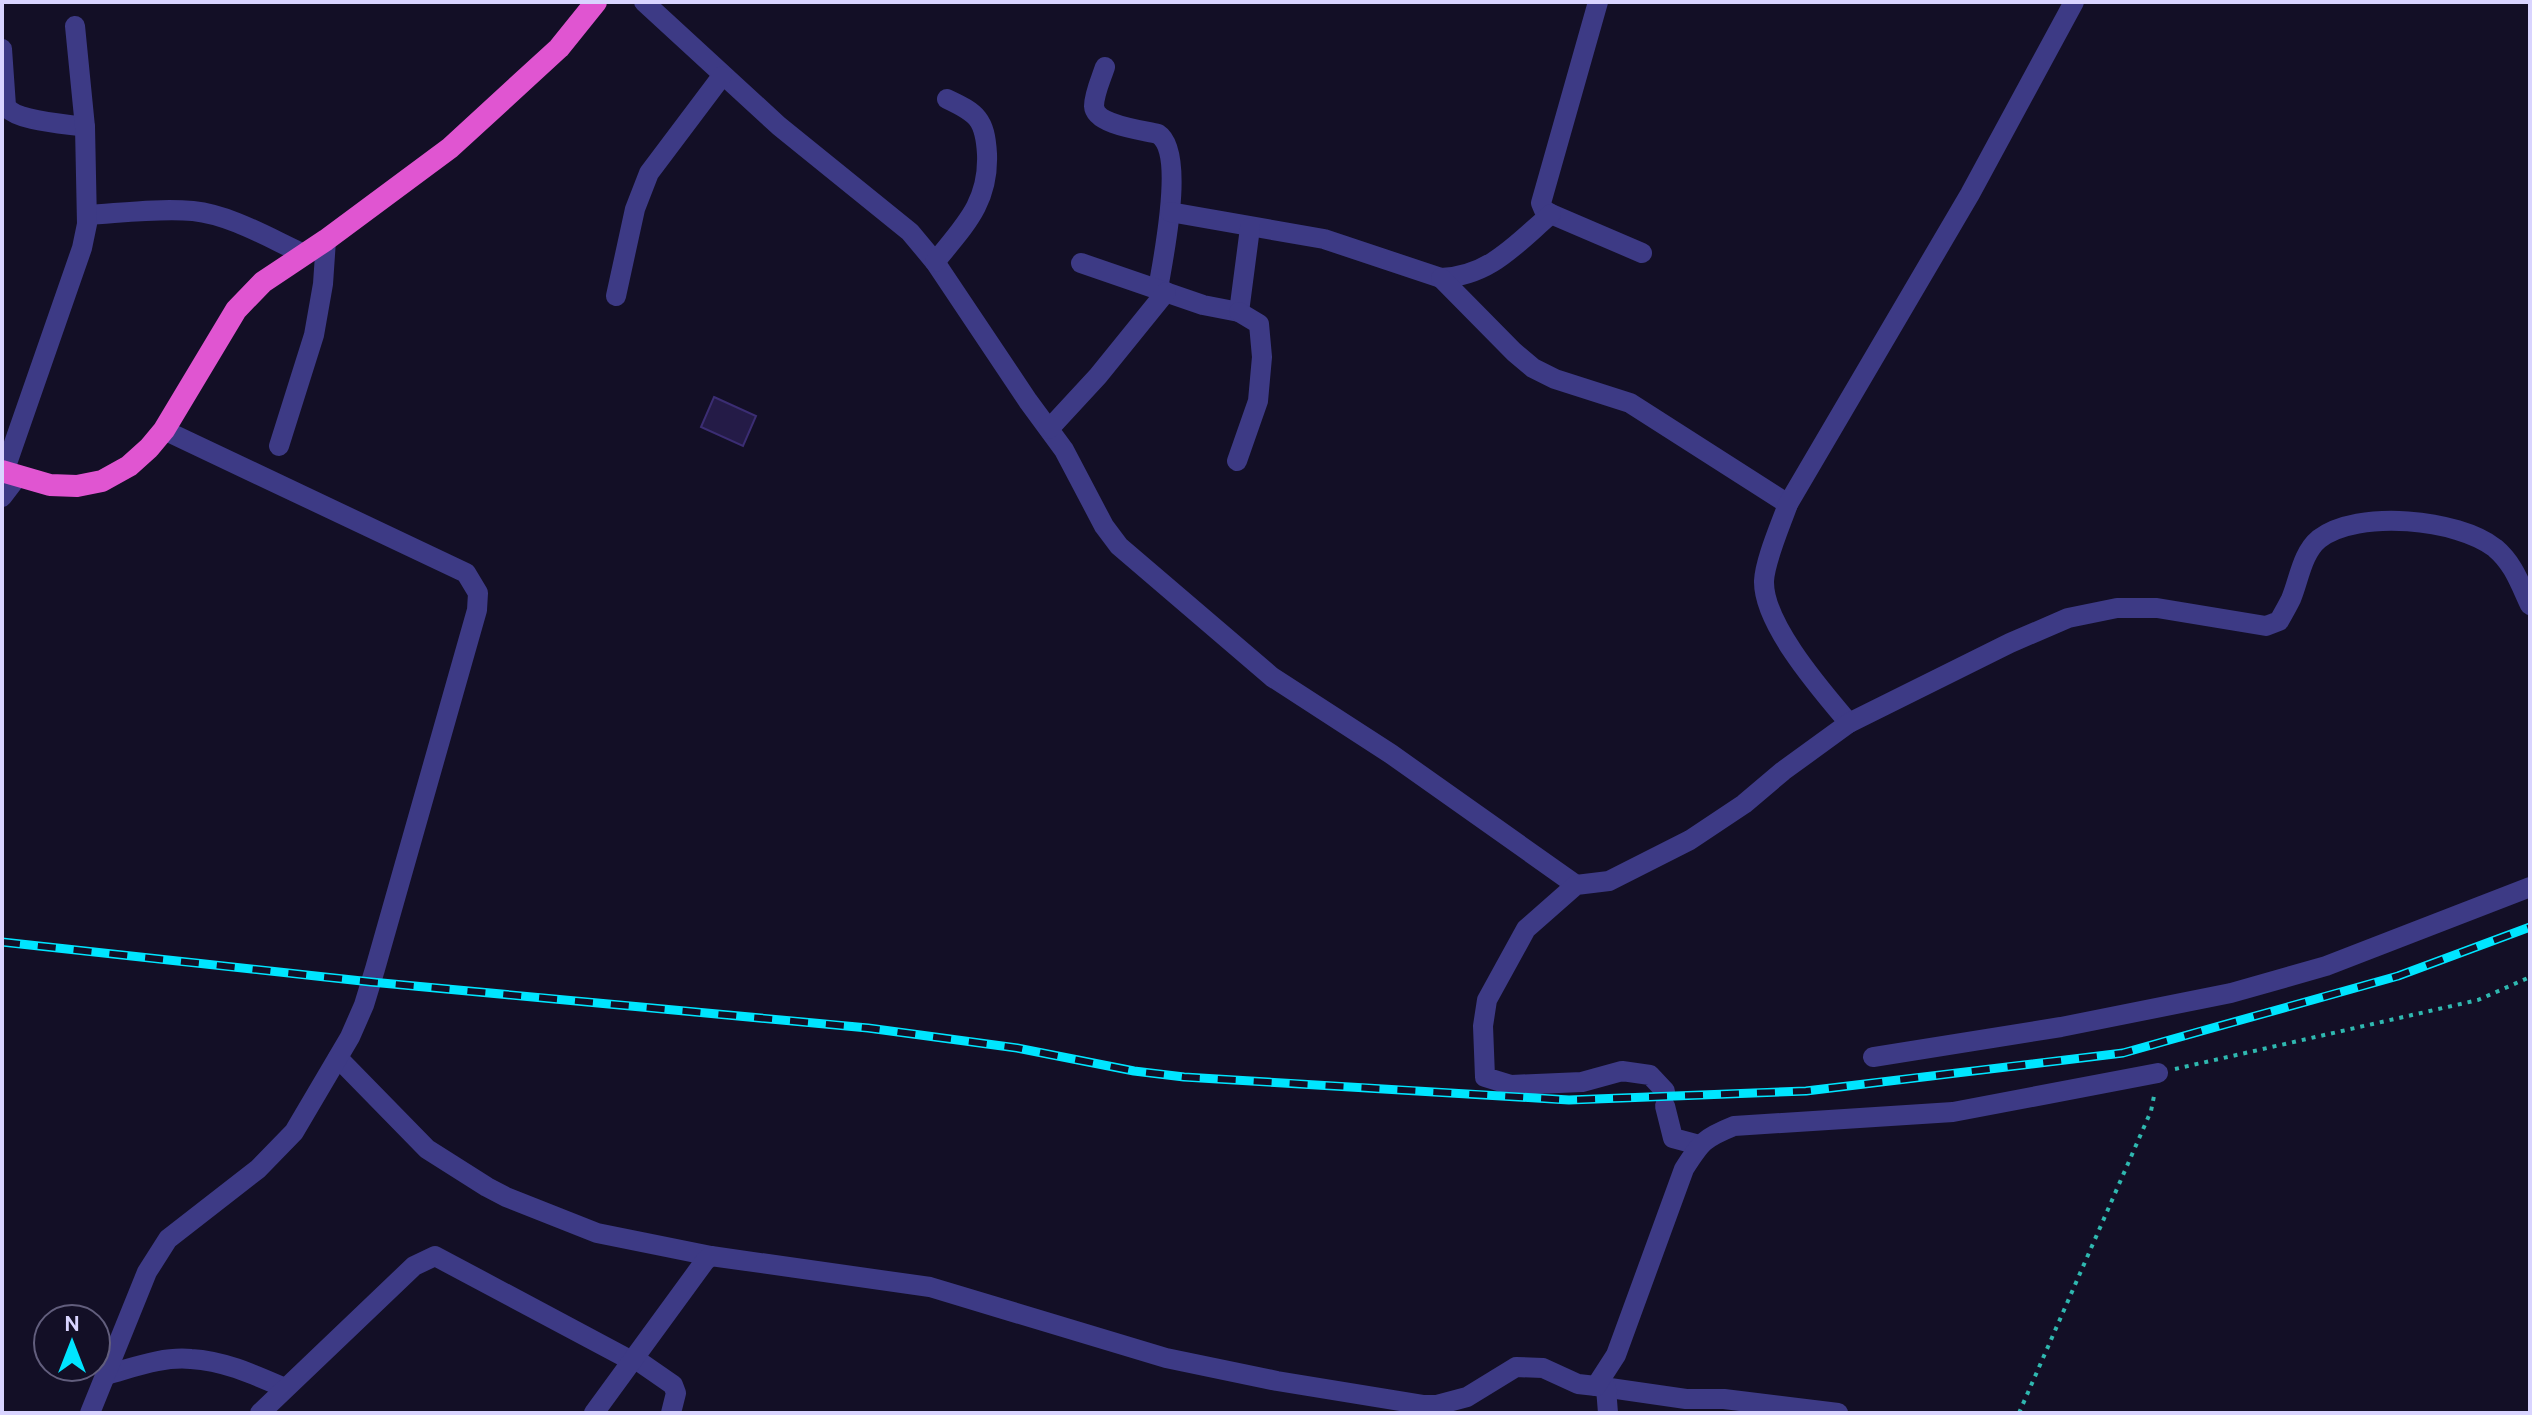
<svg xmlns="http://www.w3.org/2000/svg" width="2532" height="1415" viewBox="0 0 2532 1415" font-family="Cabin,sans-serif">
	<style>
		.building { fill: #241b47; stroke: #3b2d73; stroke-width: 2 }
		.lines { fill: none; stroke-linecap: round; stroke-linejoin: round }
		.path { stroke: #2fb8b0; stroke-width: 4; stroke-dasharray: 4 6; stroke-linecap: butt }
		.minor { stroke: #3d3a85; stroke-width: 20 }
		.trunk { stroke: #e055d1; stroke-width: 22 }
		.rail-casing { stroke: #00e5ff; stroke-width: 9 }
		.rail { stroke: #130f26; stroke-width: 6; stroke-dasharray: 18; stroke-linecap: butt }
	</style>
	<rect width="100%" height="100%" fill="#130f26"/>
	<path class="building" d="M714,397L756,416L743,446L701,427Z"/>
	<g class="lines">
		<g class="path">
			<path d="M2175,1069L2478,1000L2530,977"/>
			<path d="M2019,1413L2151,1111L2155,1091"/>
		</g>
		<g class="minor">
			<path d="M644,2L779,126L910,232L935,262L1028,401L1064,450L1104,526L1119,546L1272,677L1391,754L1576,885"/>
			<path d="M1598,2L1541,203L1544,210L1551,214L1642,253"/>
			<path d="M2,49L6,106C14,121 67,124 85,127"/>
			<path d="M1105,67C1101,79 1094,94 1094,106C1095,125 1142,130 1158,134C1186,152 1163,258 1158,289"/>
			<path d="M1170,212L1324,239L1441,278C1490,276 1516,244 1551,214"/>
			<path d="M87,215C121,213 158,208 193,211C231,215 269,238 304,254"/>
			<path d="M935,262C964,226 989,203 987,154C985,119 977,113 947,99"/>
			<path d="M1081,263L1203,305L1239,312L1250,228"/>
			<path d="M1441,278L1514,352L1533,368L1555,379L1630,403L1788,504"/>
			<path d="M616,296L635,209L649,173L722,76"/>
			<path d="M1049,429L1098,376L1166,292"/>
			<path d="M279,446L314,335L323,284L326,240"/>
			<path d="M1237,461L1258,401L1262,357L1259,324L1239,312"/>
			<path d="M4,472L82,248L87,224L85,127L75,26"/>
			<path d="M2,497L18,476"/>
			<path d="M1849,723C1822,691 1763,624 1764,581C1765,560 1781,524 1788,504L1970,194L2074,2"/>
			<path d="M1873,1057L2061,1027L2231,993L2326,966L2530,887"/>
			<path d="M338,1058L427,1149L487,1187L506,1197L597,1233L711,1256"/>
			<path d="M1665,1091L1650,1075L1622,1071L1582,1082L1511,1085L1485,1077L1483,1026L1487,1000L1526,929L1576,885L1609,881L1690,840L1744,804L1783,771L1849,723L2010,643L2068,618L2117,608H2157L2266,626L2279,621C2283,614 2287,607 2291,599C2299,580 2302,553 2319,539C2358,509 2458,519 2495,548C2514,564 2520,584 2530,605"/>
			<path d="M1665,1106L1673,1138L1699,1145"/>
			<path d="M634,1358L673,1385L676,1393L671,1413"/>
			<path d="M105,1375C132,1368 163,1356 191,1359C225,1361 255,1375 285,1388"/>
			<path d="M1596,1386L1686,1399H1724L1838,1413"/>
			<path d="M1606,1388L1608,1413"/>
			<path d="M90,1413L147,1272L168,1239L258,1169L294,1132L350,1037L364,1005L375,969L477,610L478,593L466,573L164,430"/>
			<path d="M260,1413L414,1266L435,1256L632,1361"/>
			<path d="M594,1413L705,1261L711,1256L930,1287L1166,1358L1277,1381L1424,1405H1437L1467,1397L1516,1367L1543,1368L1578,1384L1596,1386L1616,1355L1684,1169C1701,1142 1704,1138 1734,1126L1953,1112L2158,1073"/>
		</g>
		<path class="trunk" d="M2,471L50,485L77,486L102,481L129,466L149,448L164,430L236,310L263,282L326,240L450,148L559,48L596,2"/>
		<g class="rail-casing">
			<path id="rail" d="M2,942L371,982L868,1028L1017,1048L1134,1071L1184,1077L1569,1100L1806,1091L2123,1053L2398,976L2530,927"/>
		</g>
		<use href="#rail" class="rail"/>
	</g>
	<rect width="2532" height="1415" fill="none" stroke="#d9d4ff" stroke-width="8"/>
	<g transform="translate(72 1343)"><circle r="38" fill="#130f26" stroke="#625e7d" stroke-width="2"/>
	<path d="M0-6L14 30L0 20L-14 30Z" fill="#00e5ff"/>
	<text y="-12" font-size="22" font-weight="bold" text-anchor="middle" fill="#d9d4ff">N</text>
	</g>
</svg>
